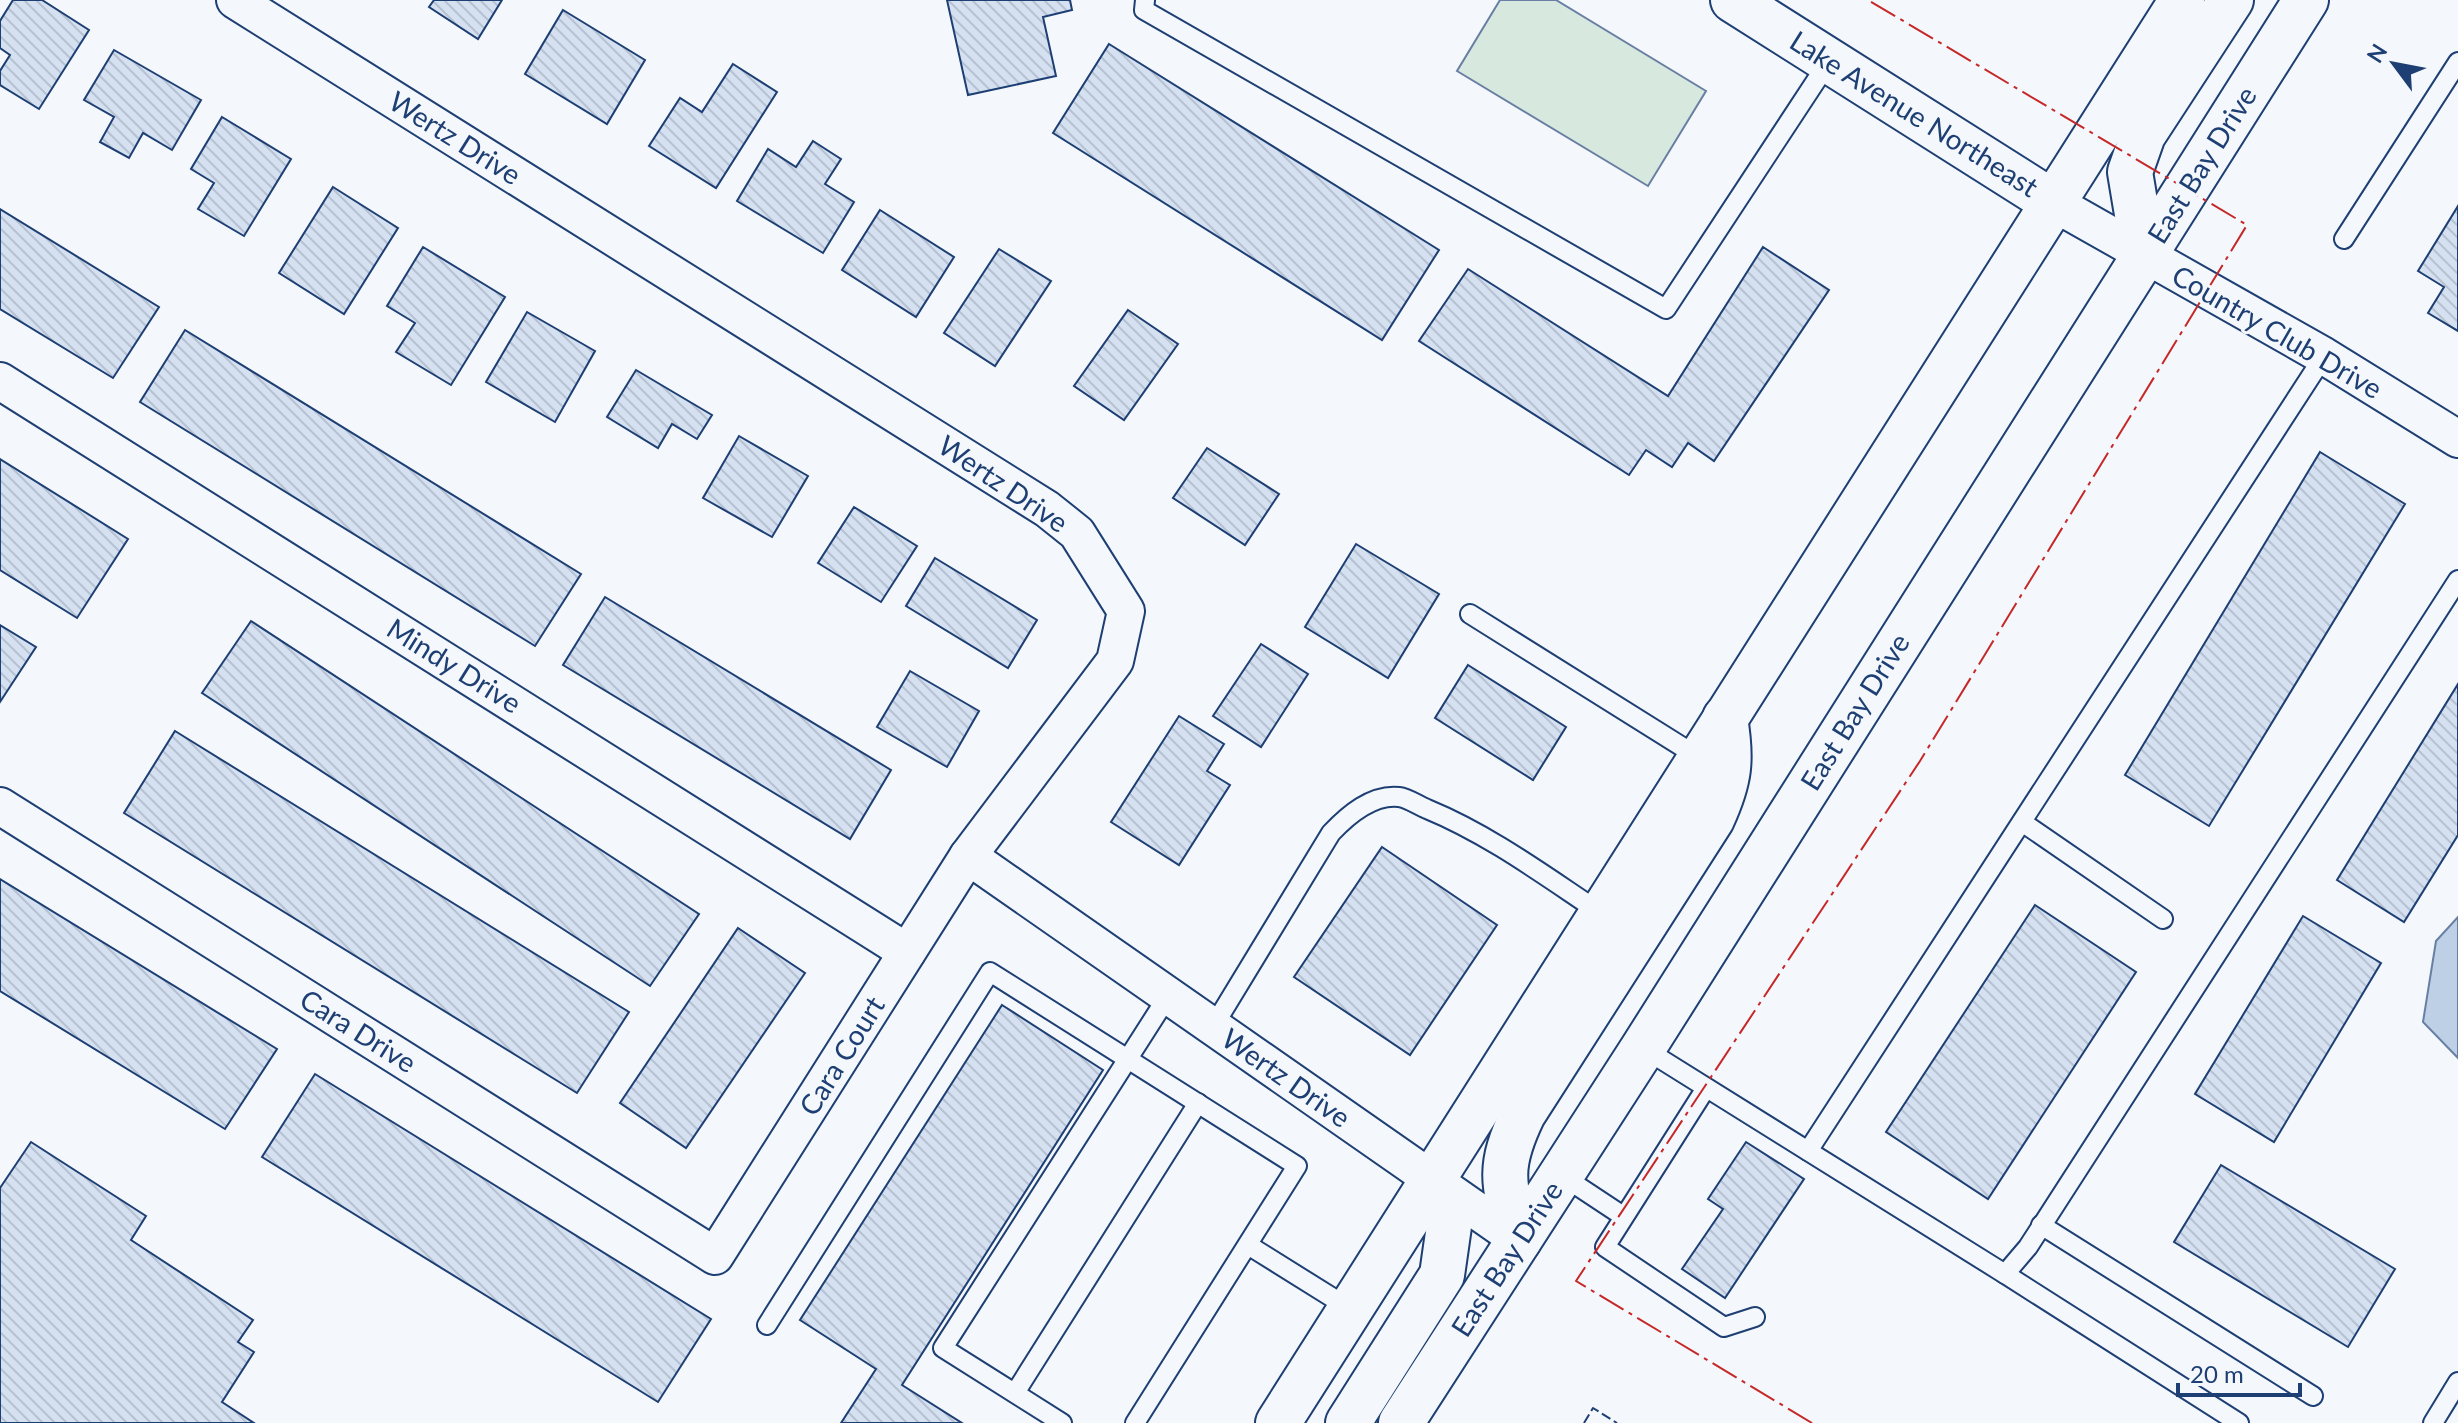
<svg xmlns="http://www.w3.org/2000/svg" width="2458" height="1423" viewBox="0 0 2458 1423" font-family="Lato,sans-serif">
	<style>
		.pitch { fill: #d7e8df; stroke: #687fa3; stroke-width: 2 }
		.water { fill: #bed0e5; stroke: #687fa3; stroke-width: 2 }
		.building { fill: url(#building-back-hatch); stroke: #1d3f73; stroke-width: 2 }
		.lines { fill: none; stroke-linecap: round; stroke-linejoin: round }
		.lane-casing { stroke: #1d3f73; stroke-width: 22 }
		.street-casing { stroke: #1d3f73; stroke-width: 40 }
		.secondary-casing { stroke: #1d3f73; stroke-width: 48 }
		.primary-casing { stroke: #1d3f73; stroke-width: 48 }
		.lane { stroke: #f4f7fb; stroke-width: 18 }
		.street { stroke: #f4f7fb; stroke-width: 36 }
		.secondary { stroke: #f4f7fb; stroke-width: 44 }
		.primary { stroke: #f4f7fb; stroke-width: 44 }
		.fence { stroke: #1d3f73; stroke-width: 2; stroke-dasharray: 10 4; stroke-linecap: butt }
		.power { stroke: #c62828; stroke-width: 2; stroke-dasharray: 28 6 4 6; stroke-linecap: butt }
		.labels { text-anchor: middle; stroke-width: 6; stroke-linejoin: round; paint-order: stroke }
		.street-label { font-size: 28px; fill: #1d3f73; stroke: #f4f7fb }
	</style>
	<defs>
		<pattern id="building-back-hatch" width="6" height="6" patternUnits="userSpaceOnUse" patternTransform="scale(2)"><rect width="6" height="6" fill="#d5e0f0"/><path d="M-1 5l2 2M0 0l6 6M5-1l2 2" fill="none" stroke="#b6c1d1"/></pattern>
	</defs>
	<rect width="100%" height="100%" fill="#f4f7fb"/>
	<path class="pitch" d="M1500,0H1556L1706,91L1648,186L1457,71Z"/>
	<path class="water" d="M2458,917V1058L2423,1022L2436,941Z"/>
	<g class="building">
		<path d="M13,0H42L89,30L39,109L0,85V71L10,55L0,48V21Z"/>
		<path d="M434,0H502L478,39L429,7Z"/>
		<path d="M947,0H1070L1072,10L1043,17L1056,76L968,95Z"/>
		<path d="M563,10L645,60L607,124L525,74Z"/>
		<path d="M1109,44L1439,250L1382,340L1053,133Z"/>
		<path d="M114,50L201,100L172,150L143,133L129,158L100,142L114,117L84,100Z"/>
		<path d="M733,64L777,92L716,188L649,146L680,98L702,112Z"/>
		<path d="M222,117L291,159L244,236L198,209L214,183L191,169Z"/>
		<path d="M813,141L841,159L825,184L854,202L823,253L737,201L768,149L796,167Z"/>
		<path d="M333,187L398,228L344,314L279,273Z"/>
		<path d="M2458,206V331L2428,313L2444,287L2418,271Z"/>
		<path d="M0,209L159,307L113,378L0,309Z"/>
		<path d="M880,210L954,257L916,317L842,270Z"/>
		<path d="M423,247L505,297L451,385L396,352L415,323L387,306Z"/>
		<path d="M1763,247L1829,290L1714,461L1688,443L1672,467L1646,450L1629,475L1419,341L1468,269L1668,396Z"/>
		<path d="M999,249L1051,281L995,366L944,333Z"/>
		<path d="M1128,310L1178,344L1124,420L1074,386Z"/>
		<path d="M527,312L595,351L555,422L486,382Z"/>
		<path d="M185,330L581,574L535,646L140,402Z"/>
		<path d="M636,370L712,415L697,439L672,424L658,448L607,417Z"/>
		<path d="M739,436L808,476L772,537L703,498Z"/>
		<path d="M1207,448L1279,494L1245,545L1173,498Z"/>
		<path d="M2320,452L2405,504L2209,826L2125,775Z"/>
		<path d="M0,459L128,539L77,618L0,570Z"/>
		<path d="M854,507L917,546L881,602L818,563Z"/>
		<path d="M1356,544L1439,594L1388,678L1305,627Z"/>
		<path d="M935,558L1037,620L1008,668L906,606Z"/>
		<path d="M605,597L891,770L850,839L563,665Z"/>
		<path d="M251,621L699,914L650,986L202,693Z"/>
		<path d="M0,625L36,647L0,702Z"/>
		<path d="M1261,644L1308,674L1261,747L1213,716Z"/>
		<path d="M1468,665L1566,727L1533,780L1435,718Z"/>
		<path d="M910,671L979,711L947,767L877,727Z"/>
		<path d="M2458,684V835L2404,922L2337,880Z"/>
		<path d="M1179,716L1224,744L1207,771L1230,785L1179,865L1111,822Z"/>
		<path d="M175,731L629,1012L577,1093L124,813Z"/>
		<path d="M1382,847L1497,925L1410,1055L1294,977Z"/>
		<path d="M0,879L277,1049L225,1129L0,991Z"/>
		<path d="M2035,905L2136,972L1988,1199L1886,1132Z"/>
		<path d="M2303,916L2381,963L2274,1142L2195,1094Z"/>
		<path d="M738,928L805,973L686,1148L620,1103Z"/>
		<path d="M1002,1005L1103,1070L902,1385L962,1423H841L876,1369L800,1320Z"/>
		<path d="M315,1074L711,1319L658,1402L262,1157Z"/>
		<path d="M31,1142L146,1216L131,1240L253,1320L238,1342L254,1352L222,1402L254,1423H0V1188Z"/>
		<path d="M1746,1142L1804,1179L1725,1298L1682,1269L1723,1209L1708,1199Z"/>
		<path d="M2221,1165L2395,1269L2348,1347L2174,1242Z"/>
	</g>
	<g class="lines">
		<g class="lane-casing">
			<g id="lane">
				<path d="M1145,0L1144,10L1666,309L1829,61"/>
				<path d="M2344,239L2458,62"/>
				<path d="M1470,614L1700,758"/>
				<path d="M2022,822L2163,919"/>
				<path d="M1213,1027L1331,833C1348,815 1372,794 1399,797C1408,798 1419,806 1427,809C1490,835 1545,876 1601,913"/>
				<path d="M1643,1048L2005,1274L2028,1247L2458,580"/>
				<path d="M1706,1088L1605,1247L1724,1327L1755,1317"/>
				<path d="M1808,1151L2324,356"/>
				<path d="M1561,1175L1623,1216"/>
				<path d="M2041,1225L2313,1396"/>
				<path d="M1248,1245L1349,1308"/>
				<path d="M2005,1274L2239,1423"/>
				<path d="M767,1325L990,972L1297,1166L1135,1423"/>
				<path d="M1015,1393L1198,1103"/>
				<path d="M1062,1423L943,1348L1168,996"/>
				<path d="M2433,1423L2458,1382"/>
			</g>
		</g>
		<g class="street-casing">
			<g id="street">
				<path d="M2054,203L2324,356L2458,439"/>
				<path d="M0,381L907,952"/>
				<path d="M0,806L715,1256L968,856L1115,661L1126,611L1077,533L1047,509L235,0"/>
				<path d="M968,856L1519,1240"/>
			</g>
		</g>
		<g class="secondary-casing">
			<path id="secondary" d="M1733,0L2054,203"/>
		</g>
		<g class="primary-casing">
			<g id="primary">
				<path d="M2144,256L2130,172L2143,135L2231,0"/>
				<path d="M1519,1240C1503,1184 1497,1168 1523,1114L1712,819C1730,780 1732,760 1725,718"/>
				<path d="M1278,1423L2182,0"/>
				<path d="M1348,1423L1442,1275L1449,1226L1431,1179"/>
				<path d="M1401,1423L1643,1048L2306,0"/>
			</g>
		</g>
		<use href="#lane" class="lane"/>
		<use href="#street" class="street"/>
		<use href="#secondary" class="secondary"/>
		<use href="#primary" class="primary"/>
		<path class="fence" d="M1584,1423L1593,1408L1617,1423"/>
		<path class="power" d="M1812,1423L1576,1281L1920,761L2247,225L1868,0"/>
	</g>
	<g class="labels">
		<g class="street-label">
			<text transform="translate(1914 114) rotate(32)" y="10">Lake Avenue Northeast</text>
			<text transform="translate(455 138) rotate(32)" y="10">Wertz Drive</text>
			<text transform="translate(2202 165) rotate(-58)" y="10">East Bay Drive</text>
			<text transform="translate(2277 332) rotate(30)" y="10">Country Club Drive</text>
			<text transform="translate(1003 484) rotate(34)" y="10">Wertz Drive</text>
			<text transform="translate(454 666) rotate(32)" y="10">Mindy Drive</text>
			<text transform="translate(1855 712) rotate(-58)" y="10">East Bay Drive</text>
			<text transform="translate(358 1031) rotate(32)" y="10">Cara Drive</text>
			<text transform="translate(842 1056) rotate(-58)" y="10">Cara Court</text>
			<text transform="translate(1286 1078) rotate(35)" y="10">Wertz Drive</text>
			<text transform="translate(1507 1259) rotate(-57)" y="10">East Bay Drive</text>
		</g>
	</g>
	<g transform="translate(2394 64) rotate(302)" stroke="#f4f7fb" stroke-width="6" paint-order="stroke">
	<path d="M0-6L14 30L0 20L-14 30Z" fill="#1d3f73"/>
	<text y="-12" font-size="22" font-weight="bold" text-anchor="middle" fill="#1d3f73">N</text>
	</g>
	<path d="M2178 1383v12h122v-12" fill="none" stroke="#1d3f73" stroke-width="4"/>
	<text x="2190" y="1383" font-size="24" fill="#1d3f73" stroke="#f4f7fb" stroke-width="6" paint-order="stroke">20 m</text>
</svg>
